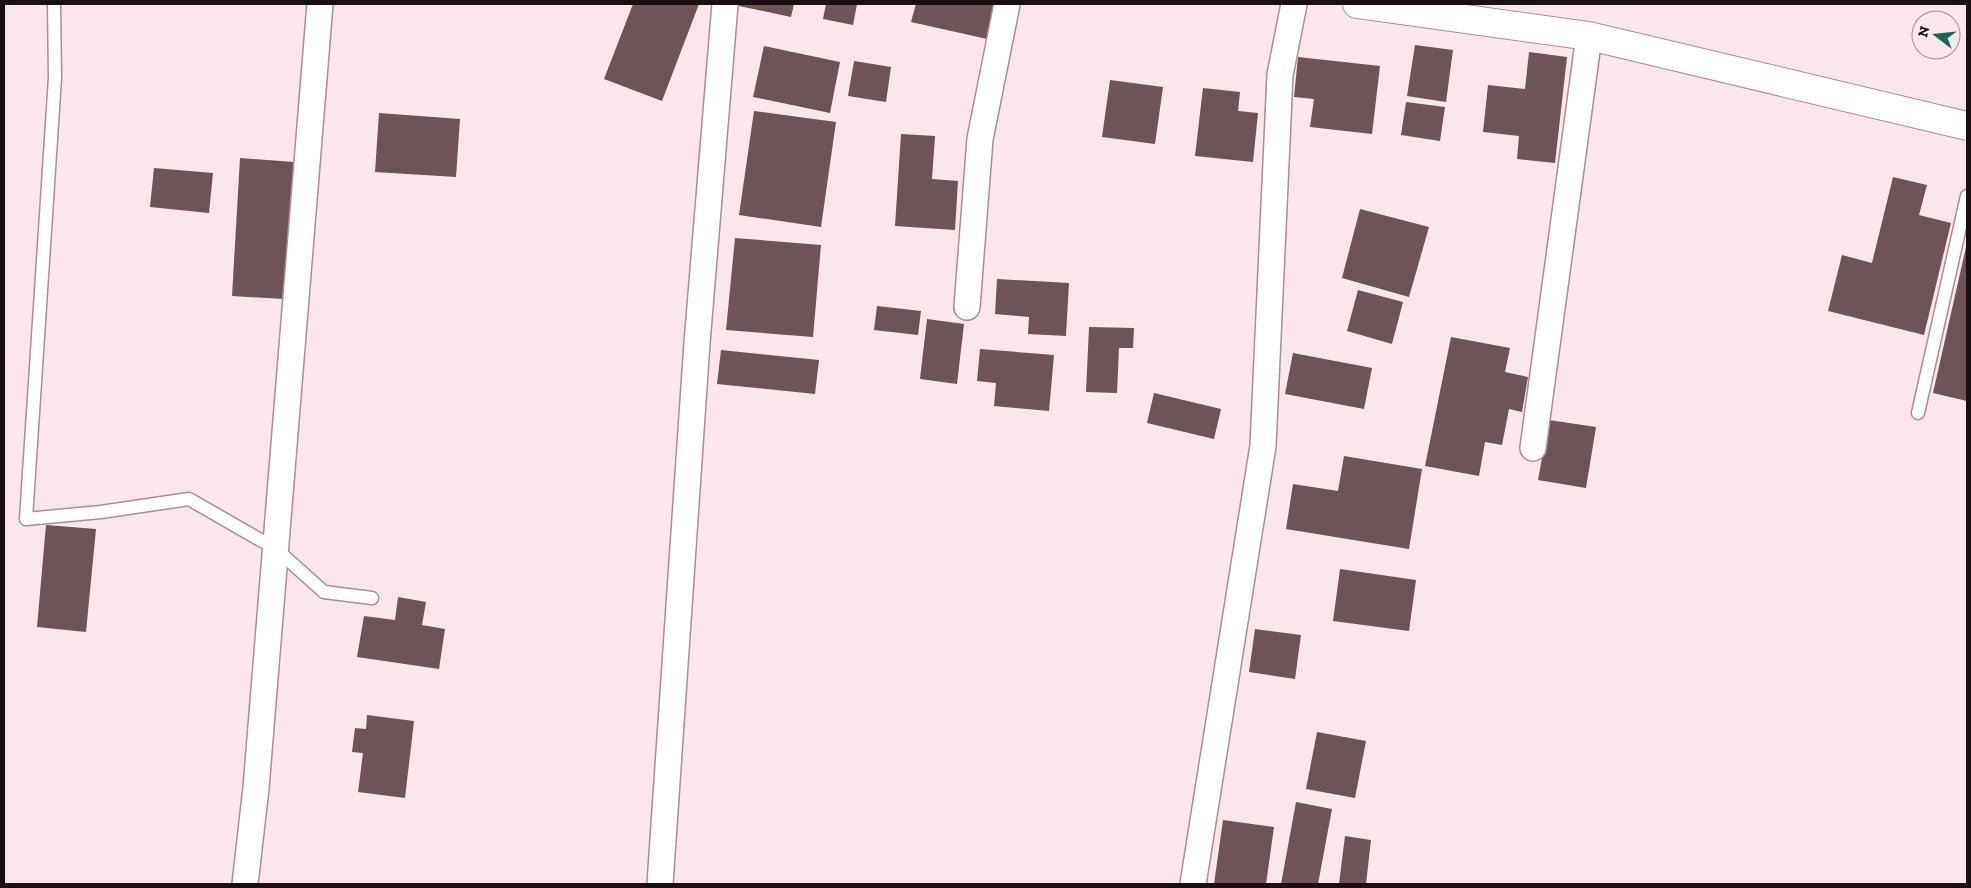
<svg xmlns="http://www.w3.org/2000/svg" width="1971" height="888" viewBox="0 0 1971 888" font-family="'Zilla Slab',serif">
	<style>
		.building { fill: #6e5358 }
		.lines { fill: none; stroke-linecap: round; stroke-linejoin: round }
		.lane-casing { stroke: #ab8d93; stroke-width: 15 }
		.street-casing { stroke: #ab8d93; stroke-width: 28 }
		.secondary-casing { stroke: #ab8d93; stroke-width: 30 }
		.lane { stroke: #fff; stroke-width: 12 }
		.street { stroke: #fff; stroke-width: 25 }
		.secondary { stroke: #fff; stroke-width: 28 }
	</style>
	<rect width="100%" height="100%" fill="#fbe7eb"/>
	<g class="building">
		<path d="M633,4H699L662,101L604,79Z"/>
		<path d="M740,4H794L791,17L739,6Z"/>
		<path d="M826,4H857L853,25L823,19Z"/>
		<path d="M916,4H995L987,39L911,22Z"/>
		<path d="M1415,45L1453,50L1446,102L1407,96Z"/>
		<path d="M764,46L840,62L830,113L753,97Z"/>
		<path d="M1529,52L1567,57L1555,163L1517,159L1519,136L1483,132L1488,85L1525,89Z"/>
		<path d="M1298,57L1380,66L1372,134L1310,127L1314,99L1294,97Z"/>
		<path d="M854,61L891,67L886,102L848,96Z"/>
		<path d="M1110,80L1163,87L1155,144L1102,137Z"/>
		<path d="M1203,88L1240,92L1238,111L1258,113L1253,162L1195,156Z"/>
		<path d="M1406,102L1445,107L1440,141L1401,135Z"/>
		<path d="M754,111L836,122L821,227L739,215Z"/>
		<path d="M379,113L460,119L456,177L375,172Z"/>
		<path d="M901,134L935,136L932,179L958,181L955,230L895,226Z"/>
		<path d="M240,158L294,162L284,299L232,296Z"/>
		<path d="M154,168L213,173L209,213L150,207Z"/>
		<path d="M1893,177L1927,185L1919,215L1951,223L1924,335L1828,311L1842,255L1872,263Z"/>
		<path d="M1360,209L1429,227L1409,297L1342,278Z"/>
		<path d="M735,238L821,245L813,337L726,330Z"/>
		<path d="M1966,247H1967V401L1933,393Z"/>
		<path d="M997,279L1069,283L1066,336L1028,334L1029,317L995,314Z"/>
		<path d="M1358,290L1403,302L1392,344L1347,331Z"/>
		<path d="M877,306L921,311L918,335L874,330Z"/>
		<path d="M927,319L964,324L957,384L920,379Z"/>
		<path d="M1089,327L1134,328L1133,348H1119L1117,393L1086,392Z"/>
		<path d="M1451,337L1510,348L1505,372L1528,377L1522,412L1509,409L1502,445L1485,442L1479,476L1425,466Z"/>
		<path d="M980,349L1054,355L1049,411L994,406L996,383L977,381Z"/>
		<path d="M721,350L819,360L815,394L717,384Z"/>
		<path d="M1293,353L1372,368L1364,409L1285,394Z"/>
		<path d="M1154,393L1221,409L1214,439L1147,423Z"/>
		<path d="M1549,420L1596,427L1586,488L1538,480Z"/>
		<path d="M1344,456L1422,469L1409,549L1286,529L1293,484L1338,491Z"/>
		<path d="M46,525L96,529L86,632L37,627Z"/>
		<path d="M1340,569L1416,580L1409,631L1333,621Z"/>
		<path d="M398,597L426,602L422,625L445,629L439,669L357,657L364,616L395,620Z"/>
		<path d="M1255,629L1301,635L1295,679L1249,672Z"/>
		<path d="M367,715L414,721L405,798L358,792L363,753L352,752L355,728L366,729Z"/>
		<path d="M1317,732L1366,741L1355,798L1306,789Z"/>
		<path d="M1296,802L1332,809L1318,884H1281Z"/>
		<path d="M1223,820L1274,827L1266,884H1214Z"/>
		<path d="M1345,836L1371,840L1366,884H1339Z"/>
	</g>
	<g class="lines">
		<g class="lane-casing">
			<g id="lane">
				<path d="M54,4L55,78L26,519L101,512L189,499L276,549L324,592L372,598"/>
				<path d="M1918,413L1967,196"/>
			</g>
		</g>
		<g class="street-casing">
			<g id="street">
				<path d="M967,307L980,139L1007,4"/>
				<path d="M1533,448L1589,36"/>
				<path d="M245,884L256,788L320,4"/>
				<path d="M660,884L697,343L725,4"/>
				<path d="M1193,884L1263,446L1280,75L1294,4"/>
			</g>
		</g>
		<g class="secondary-casing">
			<path id="secondary" d="M1357,4L1589,36L1967,126"/>
		</g>
		<use href="#lane" class="lane"/>
		<use href="#street" class="street"/>
		<use href="#secondary" class="secondary"/>
	</g>
	<rect width="1971" height="888" fill="none" stroke="#1a0f11" stroke-width="10"/>
	<g transform="translate(1936 35) rotate(286)"><circle r="24" fill="#fbe7eb" stroke="#a19194"/>
	<path d="M0-4L9 19L0 12L-9 19Z" fill="#16635b"/>
	<text y="-8" font-size="14" font-weight="bold" text-anchor="middle" fill="#1a0f11">N</text>
	</g>
</svg>
